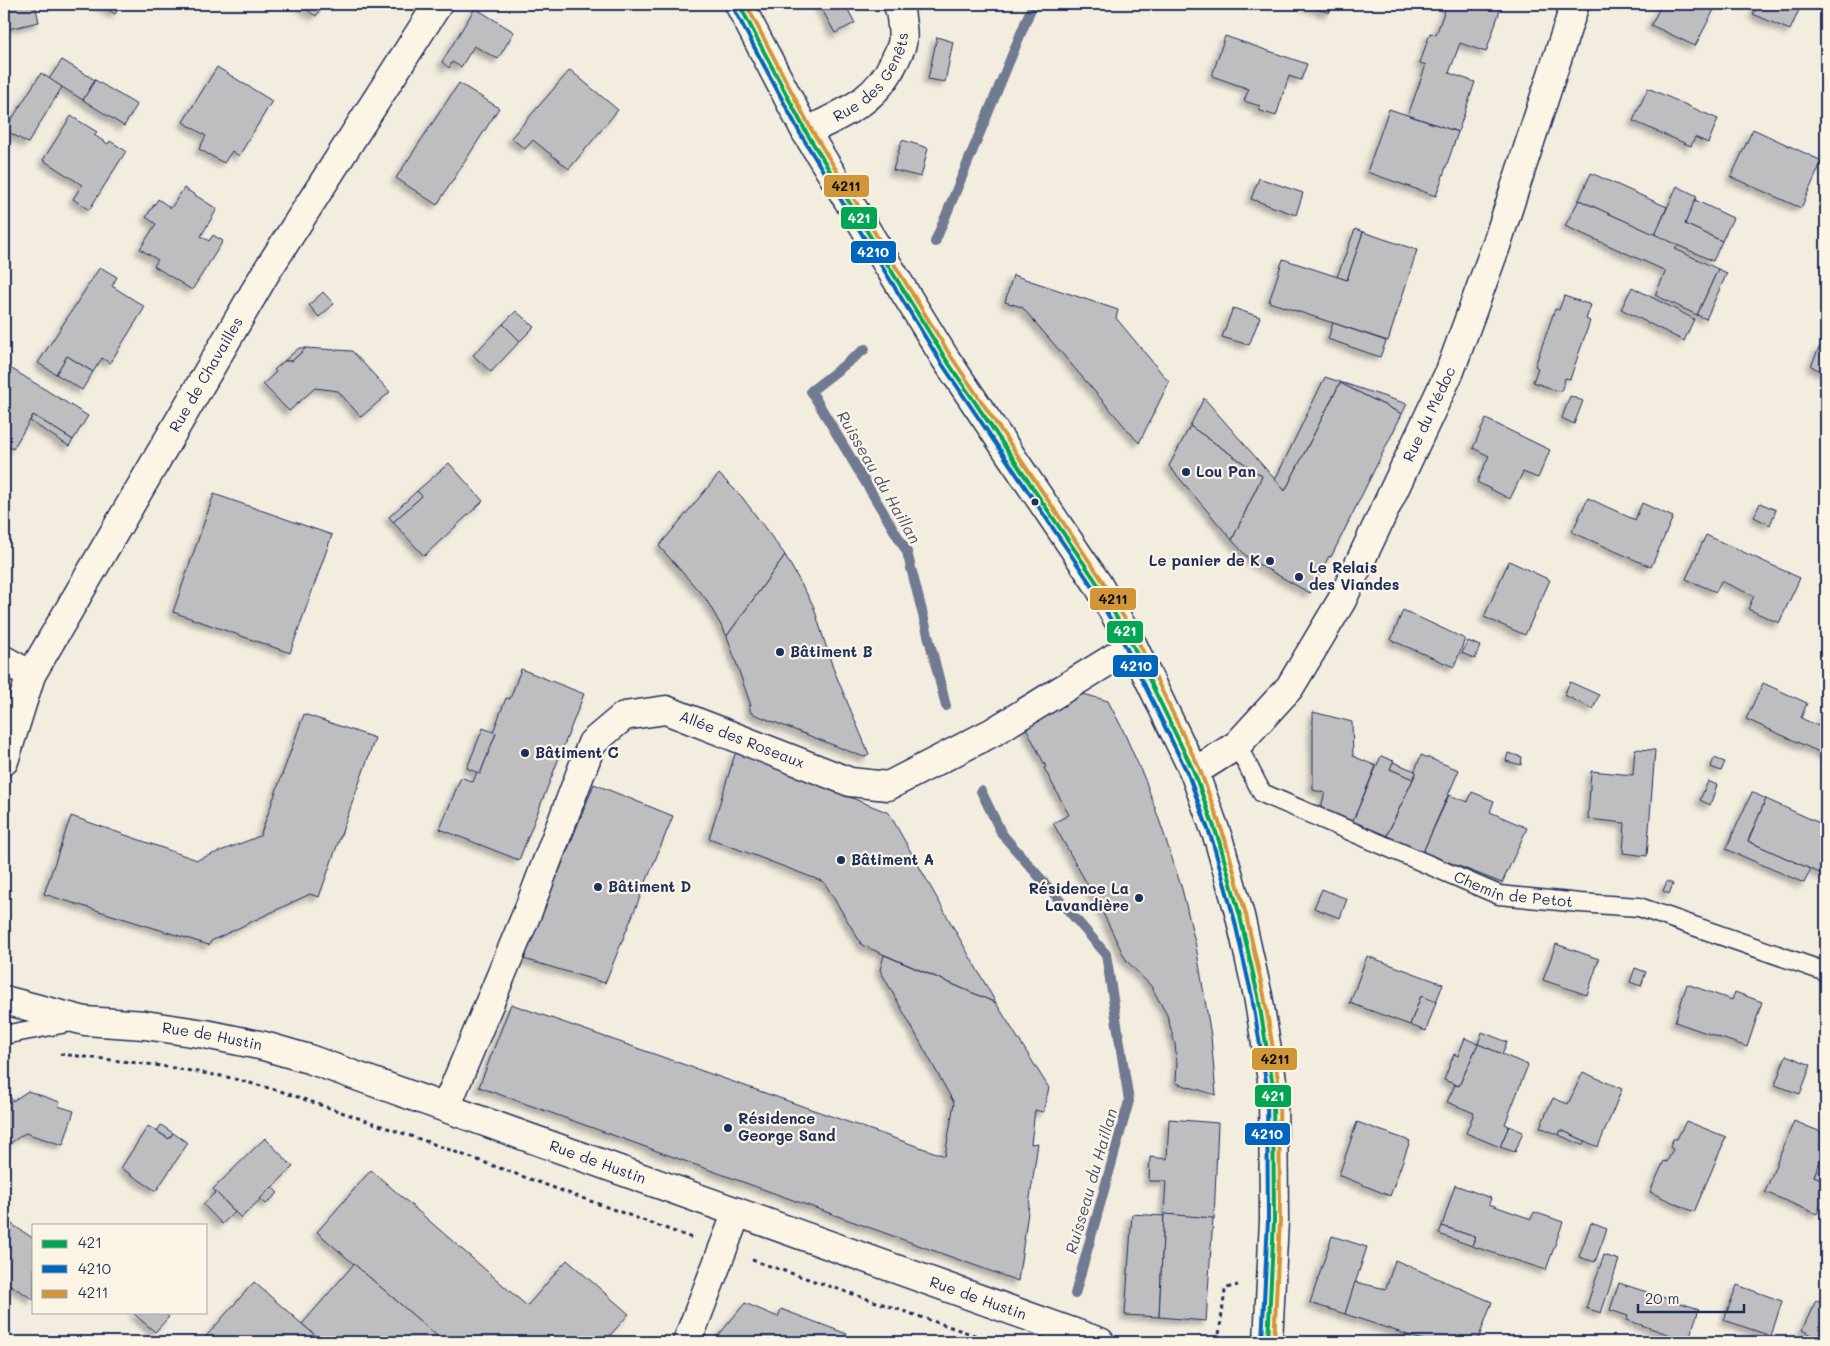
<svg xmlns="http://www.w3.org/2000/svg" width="1830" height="1346" viewBox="0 0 1830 1346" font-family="Mali,sans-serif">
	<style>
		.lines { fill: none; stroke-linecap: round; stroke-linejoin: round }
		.stream { stroke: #707a91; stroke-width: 10 }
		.building { fill: #bebec0; stroke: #1b2f5e; filter: url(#shadow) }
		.service-casing { stroke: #1b2f5e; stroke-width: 21 }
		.minor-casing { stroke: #1b2f5e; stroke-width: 31 }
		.tertiary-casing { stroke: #1b2f5e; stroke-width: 31 }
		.secondary-casing { stroke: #1b2f5e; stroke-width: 31 }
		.path { stroke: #1b2f5e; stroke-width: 3; stroke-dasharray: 4 4; stroke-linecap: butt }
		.service { stroke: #fcf5e5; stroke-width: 18 }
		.minor { stroke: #fcf5e5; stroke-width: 28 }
		.tertiary { stroke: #fcf5e5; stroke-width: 28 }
		.secondary { stroke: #fcf5e5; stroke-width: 28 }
		.bus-1-casing { stroke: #fcf5e5; stroke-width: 8 }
		.bus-2-casing { stroke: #fcf5e5; stroke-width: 8 }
		.bus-3-casing { stroke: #fcf5e5; stroke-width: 8 }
		.bus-1 { stroke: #00a651; stroke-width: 4 }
		.bus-2 { stroke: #0065bd; stroke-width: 4 }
		.bus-3 { stroke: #d19637; stroke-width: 4 }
		.poi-dot { fill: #1b2f5e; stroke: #fcf5e5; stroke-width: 2 }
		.labels { text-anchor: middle; stroke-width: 4.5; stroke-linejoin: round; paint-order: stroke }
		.street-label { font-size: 15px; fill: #1b2f5e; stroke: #fcf5e5 }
		.poi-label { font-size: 15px; font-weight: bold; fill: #1b2f5e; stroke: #fcf5e5; text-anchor: start }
		.water-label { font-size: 16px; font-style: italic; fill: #465478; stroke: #fcf5e5 }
		.line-badge { stroke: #fcf5e5; stroke-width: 2 }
		.badge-label { font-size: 14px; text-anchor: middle; font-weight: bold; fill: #fff }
		.pale-badge-label { font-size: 14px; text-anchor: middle; font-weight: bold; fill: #111 }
	</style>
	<defs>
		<filter id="shadow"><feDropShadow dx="-4.5" dy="4.5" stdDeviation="2.5" flood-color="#0004"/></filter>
	</defs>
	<rect width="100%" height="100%" fill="#f3ede0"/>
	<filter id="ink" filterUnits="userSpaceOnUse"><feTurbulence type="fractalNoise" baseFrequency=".02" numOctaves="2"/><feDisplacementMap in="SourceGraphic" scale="10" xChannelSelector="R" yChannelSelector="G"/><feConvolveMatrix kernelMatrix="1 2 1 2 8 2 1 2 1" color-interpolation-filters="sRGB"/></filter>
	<g filter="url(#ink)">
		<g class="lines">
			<g class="stream">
				<path d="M935,242L1033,4"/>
				<path d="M865,349L811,391L907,552L946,706"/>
				<path d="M981,791L1002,834L1106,954L1129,1101L1075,1294"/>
			</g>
		</g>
		<g class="building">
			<path d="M4,4H35L39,22L4,30Z"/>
			<path d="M99,4H121L115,14Z"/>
			<path d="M298,4H325L316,16Z"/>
			<path d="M819,4H845L855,23L835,33Z"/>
			<path d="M1302,4H1332L1329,13Z"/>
			<path d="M1447,4H1502L1486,52L1460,43L1449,73L1475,82L1458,132L1408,115L1426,65L1420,63L1430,33L1436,35Z"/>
			<path d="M1662,4H1717L1695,46L1651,25Z"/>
			<path d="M1758,4H1787L1799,10L1790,30L1753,14Z"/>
			<path d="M475,8L514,32L498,59L474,46L461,67L452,62L449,68L442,62Z"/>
			<path d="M1225,36L1307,64L1301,80L1289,76L1276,116L1258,110L1260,106L1244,101L1249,89L1212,76Z"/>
			<path d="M937,37L953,42L945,82L928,79Z"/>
			<path d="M62,60L95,80L83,100L49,79Z"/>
			<path d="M217,67L272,101L239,156L232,151L224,163L199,149L206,136L183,122Z"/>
			<path d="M570,70L618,110L569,169L533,140L525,149L511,138Z"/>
			<path d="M41,73L62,87L28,143L5,130Z"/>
			<path d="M95,80L137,105L124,126L83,100Z"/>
			<path d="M459,83L499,108L437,205L396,178Z"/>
			<path d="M1648,88L1718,119L1708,143L1695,137L1691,146L1633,121Z"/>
			<path d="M1389,109L1458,132L1436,196L1367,172Z"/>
			<path d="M71,116L97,132L94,135L108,144L110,141L126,151L89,210L73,199L82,185L43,160Z"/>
			<path d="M1753,129L1822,161L1801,208L1731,177Z"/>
			<path d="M902,140L928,148L921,177L893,170Z"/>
			<path d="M1591,173L1667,207L1655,235L1579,200Z"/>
			<path d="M1259,178L1303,193L1296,215L1251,199Z"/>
			<path d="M1677,186L1697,196L1685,224L1722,241L1713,261L1655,235Z"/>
			<path d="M184,188L217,209L201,236L209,241L213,235L223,241L192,290L154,266L158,260L140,249L156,224L146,217L158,199L171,208Z"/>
			<path d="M1579,200L1678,245L1675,249L1718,269L1697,315L1655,295L1666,271L1565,226Z"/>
			<path d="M1695,200L1733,218L1722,241L1685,224Z"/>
			<path d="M1355,229L1363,232L1347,280L1337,277Z"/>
			<path d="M1363,232L1417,250L1388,341L1269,302L1283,259L1347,280Z"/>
			<path d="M100,267L117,277L112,286L145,307L110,363L102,358L93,372L67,356L56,374L38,363Z"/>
			<path d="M1718,269L1727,273L1706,319L1697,315Z"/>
			<path d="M1013,275L1118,310L1116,318L1169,382L1139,443L1022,307L1005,302Z"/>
			<path d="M1632,287L1694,319L1684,341L1621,309Z"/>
			<path d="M323,292L334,304L319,317L309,305Z"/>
			<path d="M1564,296L1591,305L1586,319L1590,321L1570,379L1565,378L1561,392L1533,382L1538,368L1535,366L1555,309L1559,310Z"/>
			<path d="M1233,308L1260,317L1249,345L1222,337Z"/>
			<path d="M516,311L534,327L520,341L503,324Z"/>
			<path d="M1333,323L1386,341L1380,357L1328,339Z"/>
			<path d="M503,324L520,341L491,372L473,355Z"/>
			<path d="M1820,346L1826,349V374L1811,366Z"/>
			<path d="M299,348H306L292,361H284Z"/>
			<path d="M306,348L352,351L390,392L361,417L338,391L315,388L289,411L263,384L276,372L274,370L284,361H292Z"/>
			<path d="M67,356L93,372L82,390L56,374Z"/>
			<path d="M4,364L88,416L73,440L33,415L13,449L5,444L4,446Z"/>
			<path d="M1325,377L1407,404L1402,414L1340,383L1285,491L1275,480Z"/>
			<path d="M1340,383L1402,414L1331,557L1329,556L1310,593L1249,559L1232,540L1262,476L1190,426L1204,398L1285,491Z"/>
			<path d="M1570,396L1583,401L1574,424L1562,418Z"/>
			<path d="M33,415L73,440L69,446L30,421Z"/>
			<path d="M1486,419L1550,450L1538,478L1523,472L1510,499L1477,482L1489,456L1473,448Z"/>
			<path d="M1190,426L1262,476L1232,540L1169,466Z"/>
			<path d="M449,463L483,501L424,556L393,522L422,496L417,491Z"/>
			<path d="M719,474L742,497L785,555L727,636L706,599L659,546Z"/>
			<path d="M417,491L422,496L393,522L389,517Z"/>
			<path d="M214,494L332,535L290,653L173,612Z"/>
			<path d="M1588,498L1635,520L1642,503L1673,517L1651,567L1572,532Z"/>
			<path d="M1760,503L1776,510L1770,525L1754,517Z"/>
			<path d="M1706,535L1800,578L1779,623L1748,609L1754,596L1721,581L1716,592L1686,579Z"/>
			<path d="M785,555L813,605L833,668L869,754L864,757L751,713L749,706H751L727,636Z"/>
			<path d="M1509,561L1550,580L1525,635L1484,617Z"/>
			<path d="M1403,610L1465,639L1454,667L1391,640Z"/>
			<path d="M1468,641L1480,646L1475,659L1462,653Z"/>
			<path d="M521,669L584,694L519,860L440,829L461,777L473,782L477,772L480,774L496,733L493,732L506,698L510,699Z"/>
			<path d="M1570,682L1599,695L1593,709L1564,695Z"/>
			<path d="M1763,683L1807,703L1801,718L1818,726L1825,711H1826V755L1746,719Z"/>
			<path d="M1080,693L1108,701L1122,728L1146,782L1164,834L1182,889L1196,946L1211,1036L1216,1095L1176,1083L1177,1063L1175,1044L1167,1015L1151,986L1126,960L1100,907L1053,823L1069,815L1044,768L1046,767L1023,722Z"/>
			<path d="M1313,712L1352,722L1353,756L1376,766L1352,823L1320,810L1325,793L1313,790Z"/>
			<path d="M304,714L375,738L319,897L310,894L211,941L209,945L44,894L71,816L197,860L260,836Z"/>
			<path d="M483,728L496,733L480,774L467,768Z"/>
			<path d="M1635,749L1655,750L1647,856L1623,853L1625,823L1588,819L1591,771L1633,775Z"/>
			<path d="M736,751L889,813L996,1003L862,945L824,882L709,838Z"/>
			<path d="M1508,753L1522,757L1521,765L1506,761Z"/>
			<path d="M1421,755L1459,770L1423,852L1386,837L1416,773L1415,771Z"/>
			<path d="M1381,756L1394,761L1390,769L1413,779L1386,837L1352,823Z"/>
			<path d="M1714,758L1725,762L1721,771L1711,767Z"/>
			<path d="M1393,762L1415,771L1416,773L1413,779L1390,769Z"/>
			<path d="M1708,781L1717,785L1710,805L1700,800Z"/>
			<path d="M594,784L673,816L605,983L524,959Z"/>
			<path d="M1472,792L1494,801L1490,812L1527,828L1502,883L1423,852L1449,795L1468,802Z"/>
			<path d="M1752,792L1766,799L1748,841L1811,869L1804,883L1726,849Z"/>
			<path d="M1766,799L1826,826V870L1824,875L1748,841Z"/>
			<path d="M1667,881L1673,884L1669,894L1663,891Z"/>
			<path d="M1322,889L1347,899L1340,918L1314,908Z"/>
			<path d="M1556,944L1599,959L1587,995L1543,980Z"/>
			<path d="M884,955L996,1003L1049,1088L1043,1112L1035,1110L1031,1144L1038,1143L1018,1281L479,1087L511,1004L945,1156L954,1103L880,970Z"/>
			<path d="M1367,956L1443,984L1436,1002L1421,996L1410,1025L1350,1003Z"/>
			<path d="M1635,968L1646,972L1641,986L1630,982Z"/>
			<path d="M1687,984L1732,1000L1735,992L1762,1002L1747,1047L1675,1022Z"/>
			<path d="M1421,996L1436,1002L1426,1031L1410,1025Z"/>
			<path d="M1482,1032L1507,1042L1502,1054L1478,1044Z"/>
			<path d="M1465,1038L1478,1044L1459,1086L1444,1080L1454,1054L1458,1056Z"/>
			<path d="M1478,1044L1528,1065L1505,1124L1509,1126L1500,1147L1466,1133L1474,1113L1447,1102L1455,1085L1459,1086Z"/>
			<path d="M1786,1055L1811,1065L1800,1094L1775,1085Z"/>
			<path d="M1583,1072L1622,1089L1598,1147L1561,1130L1559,1135L1540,1127L1553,1098L1568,1104Z"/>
			<path d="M28,1091L60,1102L58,1106L74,1111L63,1145L25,1133L5,1147L4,1145V1100L9,1096L13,1101Z"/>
			<path d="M1169,1119L1218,1123L1214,1219L1164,1214L1166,1181H1149L1150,1157L1167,1159Z"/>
			<path d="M1686,1121L1726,1137L1694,1212L1650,1192L1664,1161L1667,1162L1673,1149L1670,1147L1673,1139H1677Z"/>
			<path d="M1794,1121L1826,1134V1147L1814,1176L1826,1180V1193L1817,1214L1765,1192Z"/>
			<path d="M1357,1122L1410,1141L1390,1196L1339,1175Z"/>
			<path d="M161,1125L173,1133L169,1139L157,1131Z"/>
			<path d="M148,1126L169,1139L173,1133L188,1143L156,1191L121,1168Z"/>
			<path d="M1509,1126L1523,1132L1515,1152L1500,1147Z"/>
			<path d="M1561,1130L1585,1141L1582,1145L1559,1135Z"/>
			<path d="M265,1138L293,1167L241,1218L213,1189Z"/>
			<path d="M1826,1147V1167L1821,1179L1814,1176Z"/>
			<path d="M371,1170L527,1306L567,1260L629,1314L604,1342H444L317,1232Z"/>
			<path d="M1455,1185L1491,1198L1489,1204L1531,1219L1534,1212L1563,1222L1546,1270L1472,1246L1475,1237L1442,1226Z"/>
			<path d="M272,1187L278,1193L266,1204L260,1199Z"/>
			<path d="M216,1192L235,1212L222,1224L203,1204Z"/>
			<path d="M1132,1214L1164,1216L1159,1317L1125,1315Z"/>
			<path d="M1164,1214L1213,1218L1206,1321L1159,1317Z"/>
			<path d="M4,1219L34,1239V1300L4,1281V1246L7,1241L4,1238Z"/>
			<path d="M1591,1223L1607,1229L1595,1262L1579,1257Z"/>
			<path d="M1442,1226L1475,1237L1472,1246L1439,1234Z"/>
			<path d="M1332,1236L1367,1247L1345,1314L1310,1303Z"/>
			<path d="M1604,1255L1619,1260L1601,1313L1586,1308Z"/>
			<path d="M1395,1260L1492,1302L1477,1342H1429L1345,1314L1355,1282L1386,1289Z"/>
			<path d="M354,1264L444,1342H323L302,1324Z"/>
			<path d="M254,1282L302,1324L323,1342H201Z"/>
			<path d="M1619,1283L1699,1309L1688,1341L1627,1320L1628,1316L1610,1310Z"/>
			<path d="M1737,1285L1782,1301L1771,1336L1724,1320Z"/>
			<path d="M1816,1300L1826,1305V1320L1818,1338L1802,1330Z"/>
			<path d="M745,1303L778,1317L781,1309L847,1334L841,1342H713Z"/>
			<path d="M163,1312L169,1317L155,1332L133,1313Z"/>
		</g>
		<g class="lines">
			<g class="service-casing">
				<g id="service">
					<path id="s1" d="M1237,745L1262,793L1499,895L1580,903L1639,907L1826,972"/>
					<path d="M4,1035L72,1022"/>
				</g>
			</g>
			<g class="minor-casing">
				<g id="minor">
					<path id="s2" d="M806,132C843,113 876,102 894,62C902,46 904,44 902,26C901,19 901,10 897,4"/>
					<path d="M4,660L31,675"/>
					<path id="s3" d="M1194,772L1237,745L1290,687L1342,600L1450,371L1496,246L1575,4"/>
					<path id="s4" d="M446,1107L528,911L592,743L624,716L666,710L850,782L888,786L993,732L1133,646"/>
					<path d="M687,1342L737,1212"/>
				</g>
			</g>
			<g class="tertiary-casing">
				<g id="tertiary">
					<path id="s5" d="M4,761L31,675L265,274L438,4"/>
					<path id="s6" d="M4,1000L85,1021L145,1025L205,1034L264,1046L309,1059L1100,1342"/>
				</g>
			</g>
			<g class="secondary-casing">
				<path id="secondary" d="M739,4L806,132L945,358L1097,583L1133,646L1194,772L1219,841L1240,916L1258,996L1273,1086L1274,1220L1268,1342"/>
			</g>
			<g class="path">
				<path d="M60,1054L155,1065L227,1077L280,1091L428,1142L692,1238"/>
				<path d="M752,1260L995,1342"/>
				<path d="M1218,1342L1225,1291L1226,1288L1238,1285"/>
			</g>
			<use href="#service" class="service"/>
			<use href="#minor" class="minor"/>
			<use href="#tertiary" class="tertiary"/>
			<use href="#secondary" class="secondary"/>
			<g class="bus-1-casing">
				<path id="bus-1" d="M739,4L806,132L945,358L1097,583L1133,646L1194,772L1219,841L1240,916L1258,996L1273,1086L1274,1220L1268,1342"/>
			</g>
			<g class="bus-2-casing">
				<path id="bus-2" d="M733,7L801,135L940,361L1092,586L1127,649L1188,774L1213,843L1234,918L1252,997L1267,1087L1268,1220L1262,1342"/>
			</g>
			<g class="bus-3-casing">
				<path id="bus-3" d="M746,4L811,129L950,355L1102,580L1139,643L1200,770L1225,839L1246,915L1264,995L1279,1085L1280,1220L1274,1342"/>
			</g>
			<use href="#bus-1" class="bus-1"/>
			<use href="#bus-2" class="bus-2"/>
			<use href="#bus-3" class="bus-3"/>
		</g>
	</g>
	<g class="poi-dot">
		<circle cx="1186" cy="472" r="5"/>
		<circle cx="1035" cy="502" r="4.5"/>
		<circle cx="1270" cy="561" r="5"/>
		<circle cx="1299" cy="577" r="5"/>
		<circle cx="780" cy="652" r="5"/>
		<circle cx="525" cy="753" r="5"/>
		<circle cx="841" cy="860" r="5"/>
		<circle cx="598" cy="887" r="5"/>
		<circle cx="1139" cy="898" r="5"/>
		<circle cx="728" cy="1128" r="5"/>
	</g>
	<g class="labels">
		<g class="street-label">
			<text dy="5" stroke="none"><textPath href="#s2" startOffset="89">Rue des Genêts</textPath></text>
			<text dy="5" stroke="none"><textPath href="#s5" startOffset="438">Rue de Chavailles</textPath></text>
			<text dy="5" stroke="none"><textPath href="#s3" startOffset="436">Rue du Médoc</textPath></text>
			<text dy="5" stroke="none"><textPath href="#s4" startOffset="558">Allée des Roseaux</textPath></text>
			<text dy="5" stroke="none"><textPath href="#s1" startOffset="325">Chemin de Petot</textPath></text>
			<text dy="5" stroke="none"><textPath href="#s6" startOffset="212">Rue de Hustin</textPath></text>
			<text dy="5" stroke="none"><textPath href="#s6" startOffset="618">Rue de Hustin</textPath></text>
			<text dy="5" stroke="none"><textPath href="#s6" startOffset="1022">Rue de Hustin</textPath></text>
		</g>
		<g class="poi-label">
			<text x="1196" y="477">Lou Pan</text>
			<text x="1260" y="566" text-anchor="end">Le panier de K</text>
			<text x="1309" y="573">Le Relais<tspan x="1309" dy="17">des Viandes</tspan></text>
			<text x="790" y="657">Bâtiment B</text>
			<text x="535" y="758">Bâtiment C</text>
			<text x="851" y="865">Bâtiment A</text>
			<text x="608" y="892">Bâtiment D</text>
			<text x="1129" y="894" text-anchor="end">Résidence La<tspan x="1129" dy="17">Lavandière</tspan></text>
			<text x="738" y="1124">Résidence<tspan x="738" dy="17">George Sand</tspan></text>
		</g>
		<g class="water-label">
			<text transform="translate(879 477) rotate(60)" y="6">Ruisseau du Haillan</text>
			<text transform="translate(1091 1181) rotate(-74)" y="6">Ruisseau du Haillan</text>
		</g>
	</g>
	<g class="line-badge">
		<rect x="823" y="174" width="47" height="24" rx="5" fill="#d19637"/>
		<rect x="840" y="206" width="38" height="24" rx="5" fill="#00a651"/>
		<rect x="850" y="240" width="47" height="24" rx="5" fill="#0065bd"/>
		<rect x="1089" y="587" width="48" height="24" rx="5" fill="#d19637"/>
		<rect x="1106" y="620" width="38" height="24" rx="5" fill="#00a651"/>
		<rect x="1112" y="654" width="47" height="24" rx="5" fill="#0065bd"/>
		<rect x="1251" y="1047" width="47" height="24" rx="5" fill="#d19637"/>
		<rect x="1254" y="1084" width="38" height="24" rx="5" fill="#00a651"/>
		<rect x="1244" y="1122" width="47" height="24" rx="5" fill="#0065bd"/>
	</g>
	<g class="badge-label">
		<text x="859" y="223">421</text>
		<text x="873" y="257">4210</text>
		<text x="1125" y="636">421</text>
		<text x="1136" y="671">4210</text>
		<text x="1273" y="1101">421</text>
		<text x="1267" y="1139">4210</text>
	</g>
	<g class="pale-badge-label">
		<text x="846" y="191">4211</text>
		<text x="1113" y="604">4211</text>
		<text x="1275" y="1064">4211</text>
	</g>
	<rect width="1830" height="1346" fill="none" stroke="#fcf5e5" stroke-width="20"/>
	<rect x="10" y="10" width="1810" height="1326" fill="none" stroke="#1b2f5e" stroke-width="2" filter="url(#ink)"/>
	<rect x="32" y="1224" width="175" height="90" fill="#fcf5e5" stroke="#a2a6af"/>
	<rect x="42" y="1240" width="25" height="8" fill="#00a651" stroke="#a2a6af"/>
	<text x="78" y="1248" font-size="15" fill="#1b2f5e">421</text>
	<rect x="42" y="1265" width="25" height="8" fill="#0065bd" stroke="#a2a6af"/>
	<text x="78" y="1274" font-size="15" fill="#1b2f5e">4210</text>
	<rect x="42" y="1290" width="25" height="8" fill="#d19637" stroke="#a2a6af"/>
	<text x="78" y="1298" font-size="15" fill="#1b2f5e">4211</text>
	<path d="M1638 1304v8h106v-8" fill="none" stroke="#1b2f5e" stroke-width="2.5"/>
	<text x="1645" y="1304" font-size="15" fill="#1b2f5e" stroke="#fcf5e5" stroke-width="4" paint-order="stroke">20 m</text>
</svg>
